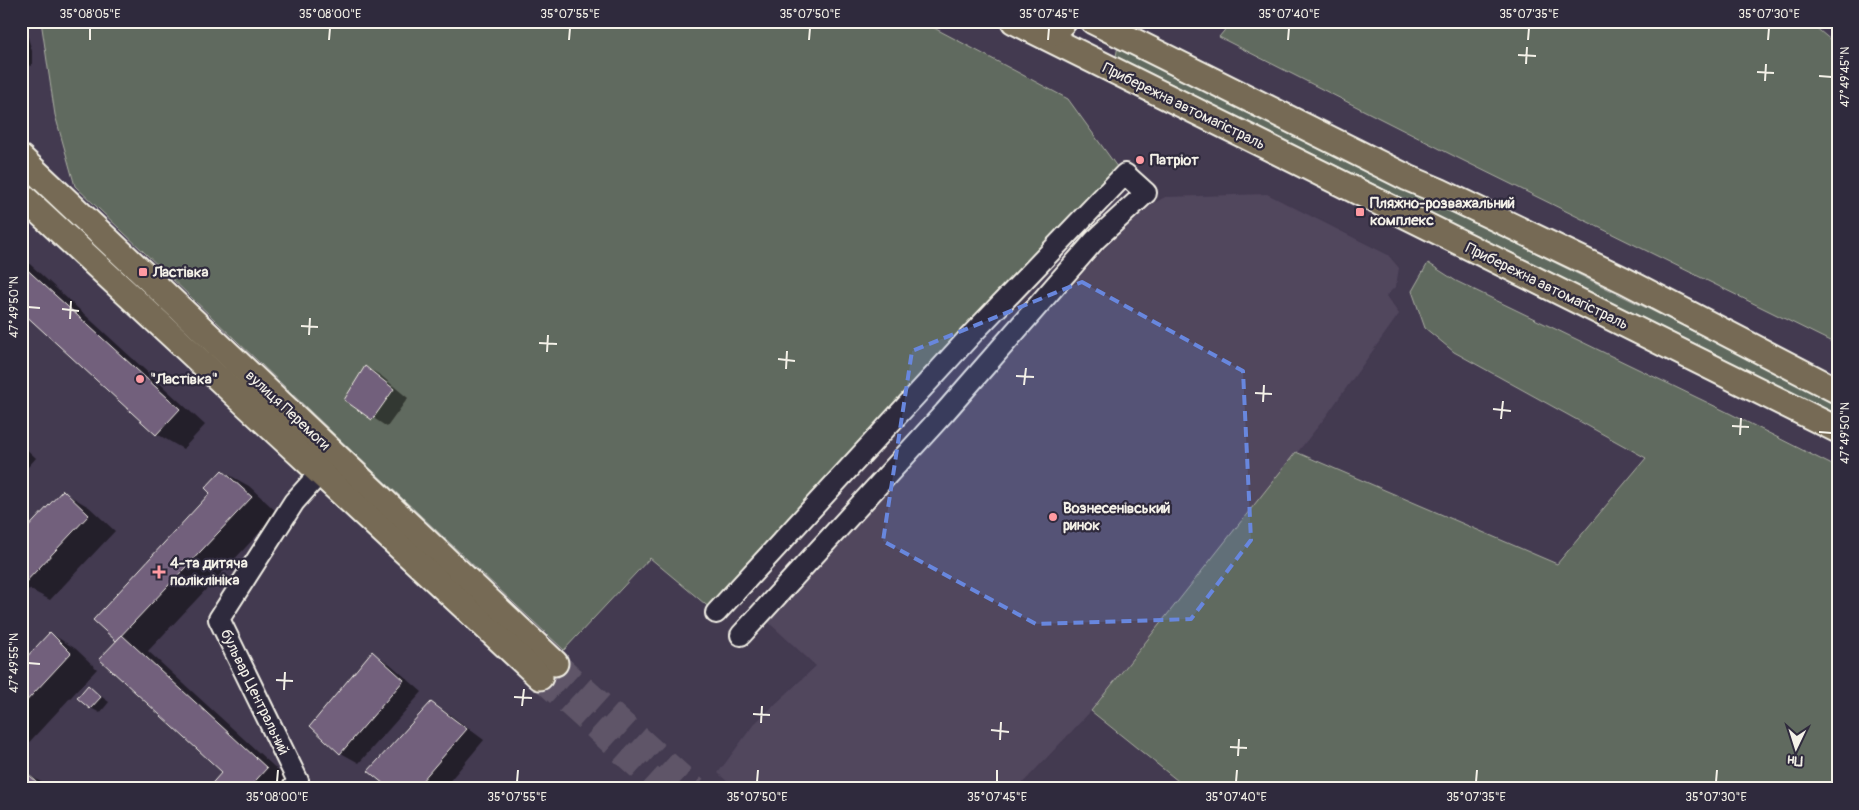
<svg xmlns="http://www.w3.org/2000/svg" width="1859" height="810" viewBox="0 0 1859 810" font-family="Pangolin,sans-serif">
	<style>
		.built { fill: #51465d }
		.green { fill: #616a5e; stroke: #aaaea3 }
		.shadow { fill: #0007 }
		.building { fill: #72617c; stroke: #f4f1e8 }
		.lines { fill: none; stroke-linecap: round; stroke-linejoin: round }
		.major-tunnel { stroke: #5e5567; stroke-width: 25; stroke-dasharray: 25 12; stroke-linecap: butt }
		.minor-casing { stroke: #f4f1e8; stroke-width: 24 }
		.major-casing { stroke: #f4f1e8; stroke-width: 29 }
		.minor { stroke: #2f2a3d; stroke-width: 20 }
		.major { stroke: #766a54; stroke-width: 25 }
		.marked { fill: #6887de; fill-opacity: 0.2; stroke: #6887de; stroke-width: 4; stroke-dasharray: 10 6; stroke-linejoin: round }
		.ticks { fill: none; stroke: #f4f1e8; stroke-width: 2 }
		.poi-dot { fill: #ff9aa2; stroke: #2f2a3d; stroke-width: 2 }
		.labels { text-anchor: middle; stroke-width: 4.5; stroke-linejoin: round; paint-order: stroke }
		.street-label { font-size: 15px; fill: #f4f1e8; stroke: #2f2a3d }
		.poi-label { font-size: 15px; font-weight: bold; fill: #f4f1e8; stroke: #2f2a3d; text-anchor: start }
		.neatline { fill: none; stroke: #f4f1e8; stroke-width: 2 }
		.ticks-label { font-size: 12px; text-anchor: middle; fill: #f4f1e8 }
	</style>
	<rect width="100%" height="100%" fill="#433a50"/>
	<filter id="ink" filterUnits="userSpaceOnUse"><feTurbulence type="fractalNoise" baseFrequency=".02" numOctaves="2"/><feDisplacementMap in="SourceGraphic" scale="10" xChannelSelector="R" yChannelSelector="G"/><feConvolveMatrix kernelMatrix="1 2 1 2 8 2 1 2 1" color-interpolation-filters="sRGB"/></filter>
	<g filter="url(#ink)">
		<path class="built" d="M1267,194L1388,255L1399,268L1396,286L1386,296L1399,314L1324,419L1091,711L1017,789H735L718,773L754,724L816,666L767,621L1138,212L1165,197Z"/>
		<g class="green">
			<path d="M41,21H921L1068,99L1120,171L711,609L650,558L564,650L355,454L75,186L55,115Z"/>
			<path d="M1232,21H1808L1838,46V345L1458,158L1219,37Z"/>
			<path d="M1118,46L1838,403V415L1116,56Z"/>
			<path d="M1428,263L1456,281L1729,413L1838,468V789H1188L1091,711L1296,452L1557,564L1646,458L1454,352L1425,328L1412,291Z"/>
		</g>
		<g class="shadow">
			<path d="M21,24L27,34L32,51V66L21,64Z"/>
			<path d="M21,256L205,425L183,449L157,434L21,310Z"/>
			<path d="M366,367L380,375L408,398L387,427L345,399Z"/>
			<path d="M21,444L36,458L21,475Z"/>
			<path d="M222,471L249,486L278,513L148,651L293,784L289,789H208L224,772L117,640L211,493Z"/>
			<path d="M63,492L89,507L115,531L50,600L29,589L21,597V536Z"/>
			<path d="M50,633L76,649L97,669L21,751V665Z"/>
			<path d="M372,653L390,664L422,692L359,763L341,753Z"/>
			<path d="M88,687L109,702L100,713L91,708Z"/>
			<path d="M431,704L449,714L484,740L443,789H392Z"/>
			<path d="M26,773L52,789H21Z"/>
		</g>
		<g class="building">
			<path d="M21,264L180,409L156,435L21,311Z"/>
			<path d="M365,366L394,389L372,420L344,400Z"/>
			<path d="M222,470L252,497L116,641L93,620L210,493L205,488Z"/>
			<path d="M63,490L89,515L21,587V535Z"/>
			<path d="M50,632L71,653L21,707V663Z"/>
			<path d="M122,635L267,768L248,789H207L222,772L99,659Z"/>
			<path d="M372,651L404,680L340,754L310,726Z"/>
			<path d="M88,685L101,697L90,709L77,698Z"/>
			<path d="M431,702L467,729L415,789H390L368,771Z"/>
			<path d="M21,768L45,789H21Z"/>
		</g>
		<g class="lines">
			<g class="major-tunnel">
				<path d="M555,663L695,789"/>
				<path d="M540,677L663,789"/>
			</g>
			<g class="minor-casing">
				<g id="minor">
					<path d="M716,613L973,333L1125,174L1146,193L1095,240L945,412L741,635"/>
					<path d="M292,789L298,781L219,619L294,502L320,473"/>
				</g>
			</g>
			<g class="major-casing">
				<g id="major">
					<path d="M1014,21L1838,430"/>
					<path d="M1093,21L1408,178L1439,191L1624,280L1838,391"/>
					<path d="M1030,29L1052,33L1064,21"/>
					<path d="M21,158L555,663"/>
					<path d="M21,195L540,677"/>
				</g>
			</g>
			<use href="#minor" class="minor"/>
			<use href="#major" class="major"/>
		</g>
	</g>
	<path class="marked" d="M1082,282L1243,371L1251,540L1191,619L1036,624L883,541L912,351Z"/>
	<path class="ticks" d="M90,40V28M329,40L330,28M569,40L570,28M809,40L810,28M1048,40L1049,28M1288,40L1289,28M1528,40L1529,28M1768,40L1769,28M1518,55L1536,56M1526,64L1527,47M1757,72L1774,73M1819,76L1832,77M1765,81L1766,64M28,307L40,308M62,309L79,311M70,319L71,301M301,326L318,327M309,335L310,318M539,343L557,344M547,352L548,335M778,359L795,361M786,369L787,351M1016,376L1034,377M1024,385L1026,368M1255,393L1272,394M1263,402L1264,385M1493,409L1511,411M1501,419L1503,401M1732,426L1749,427M1819,432L1832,433M1740,435L1741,418M28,663L40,664M276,680L293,681M284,690L285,672M514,697L532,698M522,706L524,689M753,714L770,715M761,723L762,706M991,730L1009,732M1000,740L1001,722M1230,747L1247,748M1238,756L1239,739M277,782L278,770M517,782L518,770M757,782L758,770M997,782V770M1236,782L1237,770M1476,782L1477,770M1716,782L1717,770"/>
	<g class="poi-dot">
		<circle cx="1140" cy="160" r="5"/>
		<rect x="1355" y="207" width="10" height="10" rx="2.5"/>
		<rect x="138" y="267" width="10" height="10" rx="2.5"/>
		<circle cx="140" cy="379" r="5"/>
		<circle cx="1053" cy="517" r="5"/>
		<path d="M156.5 564.5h5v5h5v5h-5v5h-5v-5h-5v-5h5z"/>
	</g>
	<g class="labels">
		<g class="street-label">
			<text transform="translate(1184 106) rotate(26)" y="5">Прибережна автомагістраль</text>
			<text transform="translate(1547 286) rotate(26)" y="5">Прибережна автомагістраль</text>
			<text transform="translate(288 410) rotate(43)" y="5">вулиця Перемоги</text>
			<text transform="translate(255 692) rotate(64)" y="5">бульвар Центральний</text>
		</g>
		<g class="poi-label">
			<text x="1150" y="165">Патріот</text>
			<text x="1370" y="208">Пляжно-розважальний<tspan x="1370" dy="17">комплекс</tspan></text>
			<text x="153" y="277">Ластівка</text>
			<text x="150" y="384">"Ластівка"</text>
			<text x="1063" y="513">Вознесенівський<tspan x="1063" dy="17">ринок</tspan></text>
			<text x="170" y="568">4-та дитяча<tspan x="170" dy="17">поліклініка</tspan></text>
		</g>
	</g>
	<rect width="1859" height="810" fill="none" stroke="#2f2a3d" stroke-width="55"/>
	<g transform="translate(1796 748) rotate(184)" stroke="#2f2a3d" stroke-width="4" paint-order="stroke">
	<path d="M0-4L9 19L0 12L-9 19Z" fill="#f4f1e8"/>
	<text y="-8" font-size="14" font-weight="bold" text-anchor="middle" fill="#f4f1e8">Пн</text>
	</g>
	<rect x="28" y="28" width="1804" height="754" class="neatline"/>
	<g class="ticks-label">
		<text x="90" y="18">35°08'05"E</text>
		<text x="330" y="18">35°08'00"E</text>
		<text x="570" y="18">35°07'55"E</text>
		<text x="810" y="18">35°07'50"E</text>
		<text x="1049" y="18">35°07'45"E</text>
		<text x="1289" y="18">35°07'40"E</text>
		<text x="1529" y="18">35°07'35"E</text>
		<text x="1769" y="18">35°07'30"E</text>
		<text transform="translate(1845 77) rotate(-90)" y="4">47°49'45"N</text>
		<text transform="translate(14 307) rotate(-90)" y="4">47°49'50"N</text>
		<text transform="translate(1845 433) rotate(-90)" y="4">47°49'50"N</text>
		<text transform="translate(14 663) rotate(-90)" y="4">47°49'55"N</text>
		<text x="277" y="801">35°08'00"E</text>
		<text x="517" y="801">35°07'55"E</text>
		<text x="757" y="801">35°07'50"E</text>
		<text x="997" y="801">35°07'45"E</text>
		<text x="1236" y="801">35°07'40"E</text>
		<text x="1476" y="801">35°07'35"E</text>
		<text x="1716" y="801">35°07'30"E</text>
	</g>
</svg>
